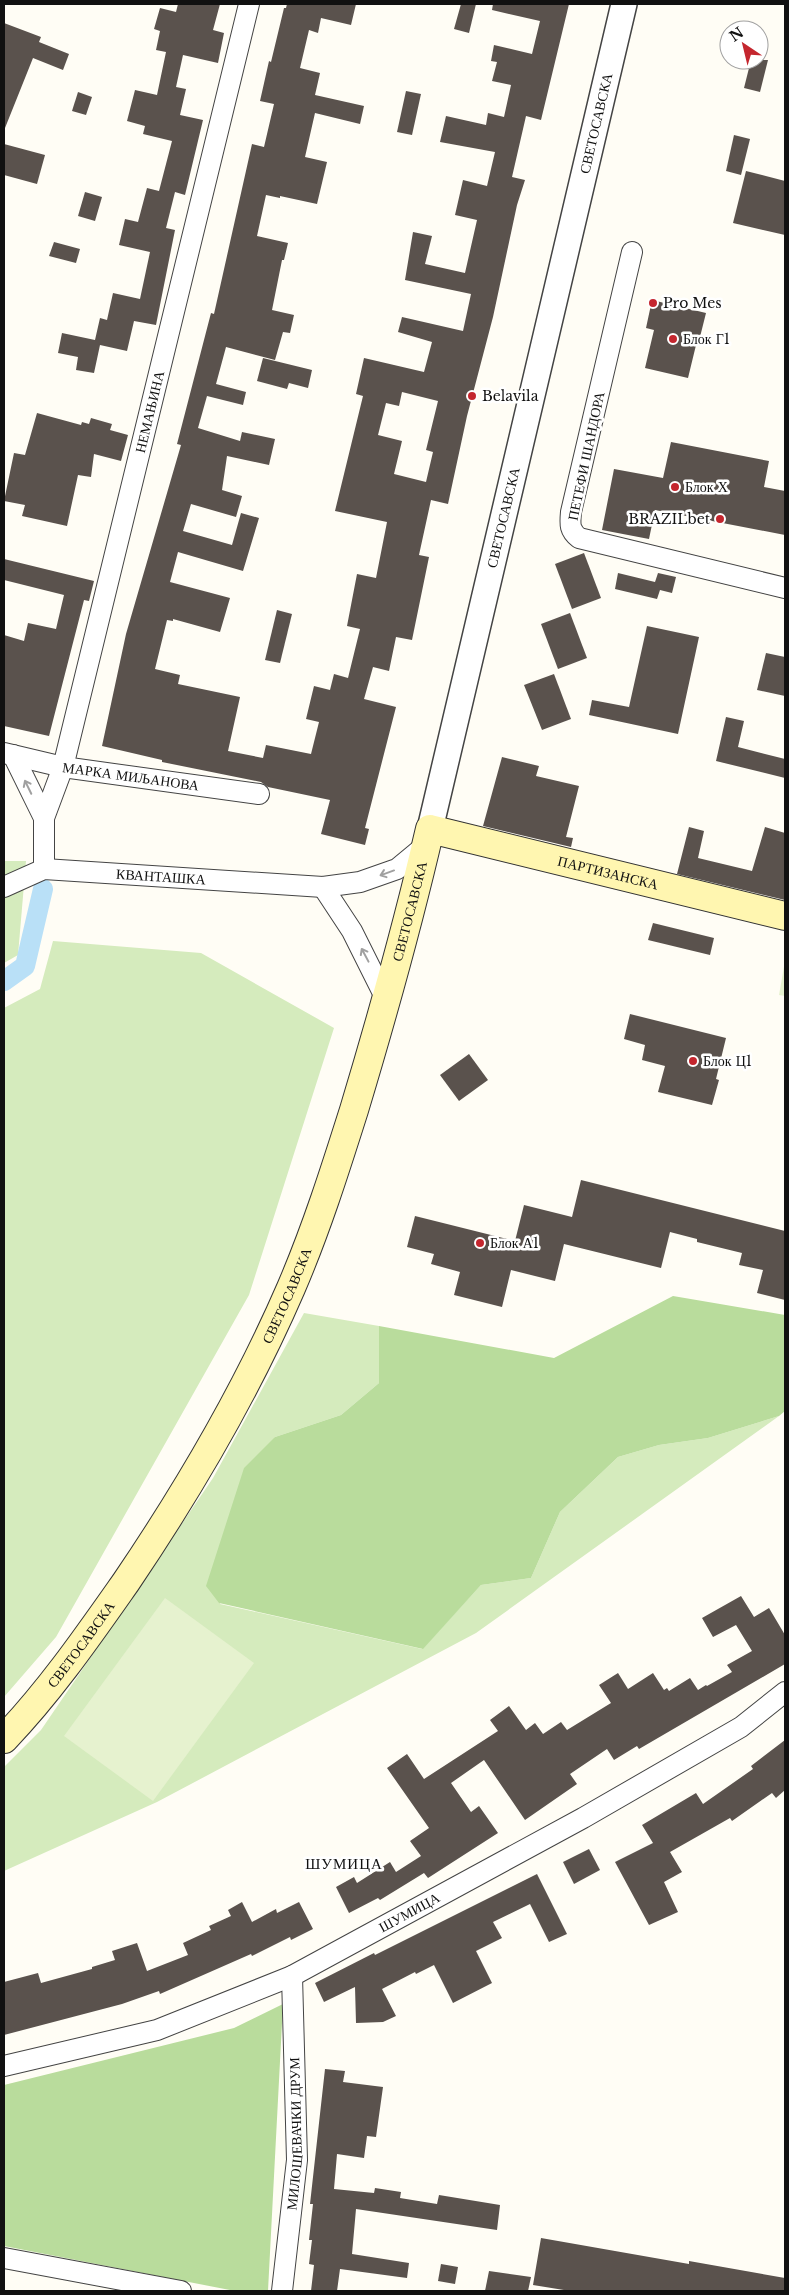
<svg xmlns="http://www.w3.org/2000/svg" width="789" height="2295" viewBox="0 0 789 2295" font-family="'Libre Baskerville',serif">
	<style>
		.green { fill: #d5ebbd }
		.forest { fill: #b9dc9c }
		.pitch { fill: #e6f2cf }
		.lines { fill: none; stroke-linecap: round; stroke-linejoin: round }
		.canal { stroke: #b9e0f7; stroke-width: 20 }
		.building { fill: #5a524d; fill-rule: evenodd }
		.minor-casing { stroke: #444; stroke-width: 22 }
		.tertiary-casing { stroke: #444; stroke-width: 28 }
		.secondary-casing { stroke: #333; stroke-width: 30 }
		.minor { stroke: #fff; stroke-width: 20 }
		.tertiary { stroke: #fff; stroke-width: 25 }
		.secondary { stroke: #fff6b0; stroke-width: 28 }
		.oneway { stroke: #a0a0a0 }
		.poi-dot { fill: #c4262e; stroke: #fff; stroke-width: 2 }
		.labels { text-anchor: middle; stroke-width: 5; stroke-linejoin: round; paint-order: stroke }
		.street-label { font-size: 14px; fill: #111; stroke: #fff }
		.poi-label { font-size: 14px; fill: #111; stroke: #fff; text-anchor: start }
		.neighbourhood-label { font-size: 15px; letter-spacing: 1px; fill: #111; stroke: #fff }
	</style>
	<rect width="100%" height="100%" fill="#fffdf5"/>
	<g class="green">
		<path d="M4,861H26L18,955L4,963Z"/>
		<path d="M53,941L201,953L334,1028L249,1295L56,1637L4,1697V1008L40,989Z"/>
		<path d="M304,1313L379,1326V1383L341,1415L275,1437L220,1604L422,1649L481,1585L531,1578L560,1512L618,1457L659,1445L708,1438L779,1416L476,1633L157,1802L4,1871V1767L41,1730L213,1478Z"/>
	</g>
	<g class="forest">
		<path d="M673,1296L785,1315V1411L779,1416L708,1438L659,1445L618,1457L560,1512L531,1578L481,1585L423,1649L219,1603L206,1586L244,1468L275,1437L341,1415L379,1383V1326L554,1358Z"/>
		<path d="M283,2004L268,2291H235L4,2246V2085L234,2028Z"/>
	</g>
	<g class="pitch">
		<path d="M785,961V996L779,995Z"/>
		<path d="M165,1598L254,1663L153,1801L64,1736Z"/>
	</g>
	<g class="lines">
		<path class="canal" d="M4,981L25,966L43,889"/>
	</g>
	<g class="building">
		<path d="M178,4H220L213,30L224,33L218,63L183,55L176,87L186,89L180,115L203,120L185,195L175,192L166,228L175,230L156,325L134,321L127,351L100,345L94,373L76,370L78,357L58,353L62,333L95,340L100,318L107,320L113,293L140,299L150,252L119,245L125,219L138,222L147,188L159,191L172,141L143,134L145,126L127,121L135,90L157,95L166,52L156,50L160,31L154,29L160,8L176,12Z"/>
		<path d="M287,4H356L351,25L321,18L318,33L309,30L300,68L320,73L315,95L364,106L360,124L315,113L305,157L327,162L317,204L280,196V198L266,195L257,236L288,243L284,260H282L272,310L294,315L290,333L283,332L275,360L226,347L216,384L246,392L243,405L207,396L198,428L240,441L242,432L275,439L269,465L227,456L222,490L242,496L236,517L191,504L183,531L232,545L241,513L259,518L243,571L178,552L170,582L230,598L220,632L173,619V621L167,620L155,669L180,675L178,684L240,697L228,751L263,758L266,745L311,754L319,722L306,719L314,686L330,690L334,674L348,678L360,629L347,626L357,574L376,578L387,522L335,511L363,396L356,394L364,358L424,372L432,342L398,332L402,317L463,331L471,294L405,280L413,232L432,236L425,264L465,273L477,220L455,215L463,180L487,186L495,152L440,142L446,116L486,125L488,113L504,117L511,85L492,81L497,62L491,61L494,45L532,54L540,21L492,10L493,4H569L541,120L526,116L512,177L525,180L517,205L493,317L467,416L448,504L431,500L419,555L429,557L412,640L396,637L389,671L373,667L364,699L396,707L365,828L369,829L365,845L321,834L330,800L268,787L261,782L162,762V760L102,746L126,634L181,445L177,444L211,313L214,314L252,144L264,147L274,104L260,101L269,61L271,62L284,8H286ZM402,392L438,401L426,450L433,452L426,482L394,474L402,441L378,435L386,403L399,406Z"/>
		<path d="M461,4H476L469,33L454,29Z"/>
		<path d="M4,23L41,37L39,42L69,54L63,70L33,58L5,128Z"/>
		<path d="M751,60H768L760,92L744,88Z"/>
		<path d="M406,91L421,94L412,135L397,132Z"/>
		<path d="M78,92L92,97L86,115L72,111Z"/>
		<path d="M734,135L750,139L741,175L726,171Z"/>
		<path d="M4,144L45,155L37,184L4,175Z"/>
		<path d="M746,171L785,181V235L733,223Z"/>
		<path d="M85,192L102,197L95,221L78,216Z"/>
		<path d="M54,242L80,249L76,263L49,256Z"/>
		<path d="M652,300L706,313L699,341H697L688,378L645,368L654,330L646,328Z"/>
		<path d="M263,358L312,370L308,388L289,383L287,389L257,381Z"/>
		<path d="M37,413L81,425L82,422L89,424L91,418L112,424L110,430L128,435L121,461L94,454L91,477L78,475L67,526L22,516L25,505L4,501L14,453L25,455Z"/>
		<path d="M671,442L769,461L764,487L785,491V535L655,510L649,539L602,530L614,469L663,478Z"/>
		<path d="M584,553L601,598L572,609L555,564Z"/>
		<path d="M4,559L94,581L89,601L84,600L49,736L4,726V635L24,641L28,623L56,629L64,595L4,580Z"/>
		<path d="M618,573L655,582L658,573L676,577L672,593L660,590L657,599L615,589Z"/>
		<path d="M277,610L292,614L280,663L265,660Z"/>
		<path d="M570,613L587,658L558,669L541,624Z"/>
		<path d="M647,626L699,637L678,734L589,715L592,700L629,707Z"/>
		<path d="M766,653L785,657V696L757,690Z"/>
		<path d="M554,674L571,719L542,730L524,685Z"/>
		<path d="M726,717L744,721L738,747L785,759V778L716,761Z"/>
		<path d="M502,757L539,766L536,776L579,786L566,837L573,838L571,847L483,826Z"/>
		<path d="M689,827L704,831L698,858L752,871L765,827L785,833V900L677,874Z"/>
		<path d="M653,923L714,938L710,955L648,940Z"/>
		<path d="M630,1014L726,1038L716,1079L719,1080L712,1105L658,1092L665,1066L642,1060L645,1045L624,1039Z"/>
		<path d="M469,1054L488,1080L459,1101L440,1075Z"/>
		<path d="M581,1180L785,1231V1300L757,1293L763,1270L739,1265L742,1253L697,1242V1239L670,1232L661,1268L564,1244L555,1281L511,1270L502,1307L454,1295L460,1272L431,1264L434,1254L407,1247L415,1216L515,1241L524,1205L572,1217Z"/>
		<path d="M741,1596L754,1617L769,1608L785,1635V1664L639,1749L637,1746L614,1760L607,1749L570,1774L577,1784L525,1820L484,1760L451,1783L471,1812L479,1806L498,1833L428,1878L424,1873L380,1900L378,1898L349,1913L336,1887L354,1877L357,1883L390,1862L396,1872L421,1856L410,1841L429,1828L387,1768L407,1754L424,1779L498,1731L490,1720L509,1706L526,1730L535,1723L543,1734L561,1722L567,1730L611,1703L599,1685L618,1673L628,1689L653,1673L664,1690L667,1688L669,1691L690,1678L698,1690L706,1685L707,1686L732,1672L727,1665L752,1651L736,1625L713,1637L702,1618Z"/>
		<path d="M785,1740V1790L776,1798L772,1793L732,1821L730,1818L670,1852L682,1872L664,1882L678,1912L649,1925L615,1862L653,1843L642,1825L696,1793L703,1804L753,1769L751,1766Z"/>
		<path d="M589,1849L600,1870L574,1884L563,1862Z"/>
		<path d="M537,1874L567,1934L549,1942L530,1904L493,1922L502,1938L476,1951L492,1983L453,2003L434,1965L416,1974L415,1972L382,1989L396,2016L383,2022L356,2023L355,1987L324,2002L315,1983L374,1953L375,1955Z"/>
		<path d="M242,1902L252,1922L276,1909L277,1913L299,1902L313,1929L291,1940L290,1937L252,1956L251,1954L160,1994L159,1991L122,2004L4,2035V1982L38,1973L41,1983L92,1969V1967L115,1960L112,1951L137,1943L147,1971L188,1955L183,1943L211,1930L209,1926L231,1916L228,1910Z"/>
		<path d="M325,2069L345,2071L343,2082L383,2087L376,2137L367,2136L364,2158L337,2154L334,2189L374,2193L375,2188L401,2192L400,2198L437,2204L439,2195L500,2205L497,2230L356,2209L352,2254L409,2263L407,2278L340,2269L337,2291H311L314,2265L309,2264L312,2240H309L313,2204H310Z"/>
		<path d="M541,2238L689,2264V2261L785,2278V2291H570L533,2285Z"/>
		<path d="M441,2264L458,2267L455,2284L438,2281Z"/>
		<path d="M489,2271L531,2277L528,2291H485Z"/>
	</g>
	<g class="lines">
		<g class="minor-casing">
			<g id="minor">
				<path d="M632,252L571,512C570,524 569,530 579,538L785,588"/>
				<path id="s1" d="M4,753L63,767L259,794"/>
				<path d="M13,755L44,818"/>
				<path id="s2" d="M44,869V818L63,767L249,4"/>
				<path id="s3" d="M4,887L44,869L323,887L360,882L397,869L426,845"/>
				<path d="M323,887L352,931L386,999"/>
				<path id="s4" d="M4,2066L157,2030L292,1976L583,1818L741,1727L785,1692"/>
				<path d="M4,2258L181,2291"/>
				<path id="s5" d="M282,2291L297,2160L292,1976"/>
			</g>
		</g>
		<g class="tertiary-casing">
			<g id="tertiary">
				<path id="s6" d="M430,829L624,4"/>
			</g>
		</g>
		<g class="secondary-casing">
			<g id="secondary">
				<path id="s7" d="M4,1739C50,1691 88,1636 126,1582C189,1489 246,1392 291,1288C316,1230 335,1170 354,1110C382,1017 408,924 430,829L785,916"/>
			</g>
		</g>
		<use href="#minor" class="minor"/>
		<use href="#tertiary" class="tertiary"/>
		<use href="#secondary" class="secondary"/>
	</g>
	<defs><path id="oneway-shaft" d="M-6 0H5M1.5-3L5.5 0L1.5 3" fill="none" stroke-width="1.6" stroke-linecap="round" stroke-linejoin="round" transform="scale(1.25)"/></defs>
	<g class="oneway">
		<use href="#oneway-shaft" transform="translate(28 787) rotate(-116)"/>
		<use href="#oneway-shaft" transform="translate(387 873) rotate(160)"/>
		<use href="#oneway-shaft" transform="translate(365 955) rotate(-118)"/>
	</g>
	<g class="poi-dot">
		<circle cx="653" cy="303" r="5"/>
		<circle cx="673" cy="339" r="5"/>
		<circle cx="472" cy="396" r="5"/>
		<circle cx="675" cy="487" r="5"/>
		<circle cx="720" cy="519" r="5"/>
		<circle cx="693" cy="1061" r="5"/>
		<circle cx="480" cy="1243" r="5"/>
	</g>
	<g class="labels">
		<g class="street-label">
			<text dy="5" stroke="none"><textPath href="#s6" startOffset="725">СВЕТОСАВСКА</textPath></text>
			<text dy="5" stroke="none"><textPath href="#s2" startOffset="471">НЕМАЊИНА</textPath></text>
			<text transform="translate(586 456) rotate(-78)" y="5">ПЕТЕФИ ШАНДОРА</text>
			<text dy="5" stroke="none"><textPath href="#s6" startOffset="320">СВЕТОСАВСКА</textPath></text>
			<text dy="5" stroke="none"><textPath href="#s1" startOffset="129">МАРКА МИЉАНОВА</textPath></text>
			<text dy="5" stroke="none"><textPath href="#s7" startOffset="1200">ПАРТИЗАНСКА</textPath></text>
			<text dy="5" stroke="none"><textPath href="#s3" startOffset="161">КВАНТАШКА</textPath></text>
			<text dy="5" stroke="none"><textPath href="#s7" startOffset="932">СВЕТОСАВСКА</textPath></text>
			<text dy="5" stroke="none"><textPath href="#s7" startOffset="528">СВЕТОСАВСКА</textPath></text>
			<text dy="5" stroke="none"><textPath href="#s7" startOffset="122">СВЕТОСАВСКА</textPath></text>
			<text dy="5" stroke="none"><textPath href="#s4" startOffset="436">ШУМИЦА</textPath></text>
			<text dy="5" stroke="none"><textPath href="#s5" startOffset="158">МИЛОШЕВАЧКИ ДРУМ</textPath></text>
		</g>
		<g class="poi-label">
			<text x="663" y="308">Pro Mes</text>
			<text x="683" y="344">Блок Г1</text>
			<text x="482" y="401">Belavila</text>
			<text x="685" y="492">Блок Х</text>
			<text x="710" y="524" text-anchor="end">BRAZILbet</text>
			<text x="703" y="1066">Блок Ц1</text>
			<text x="490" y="1248">Блок А1</text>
		</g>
		<g class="neighbourhood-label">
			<text x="344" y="1869">ШУМИЦА</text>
		</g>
	</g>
	<rect width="789" height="2295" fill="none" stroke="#111111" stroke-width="10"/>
	<g transform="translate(744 45) rotate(325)"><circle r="24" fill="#ffffff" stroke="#a0a0a0"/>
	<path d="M0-4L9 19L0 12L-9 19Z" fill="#c4262e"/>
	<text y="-8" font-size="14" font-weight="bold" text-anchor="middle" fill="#111111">N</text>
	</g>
</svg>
